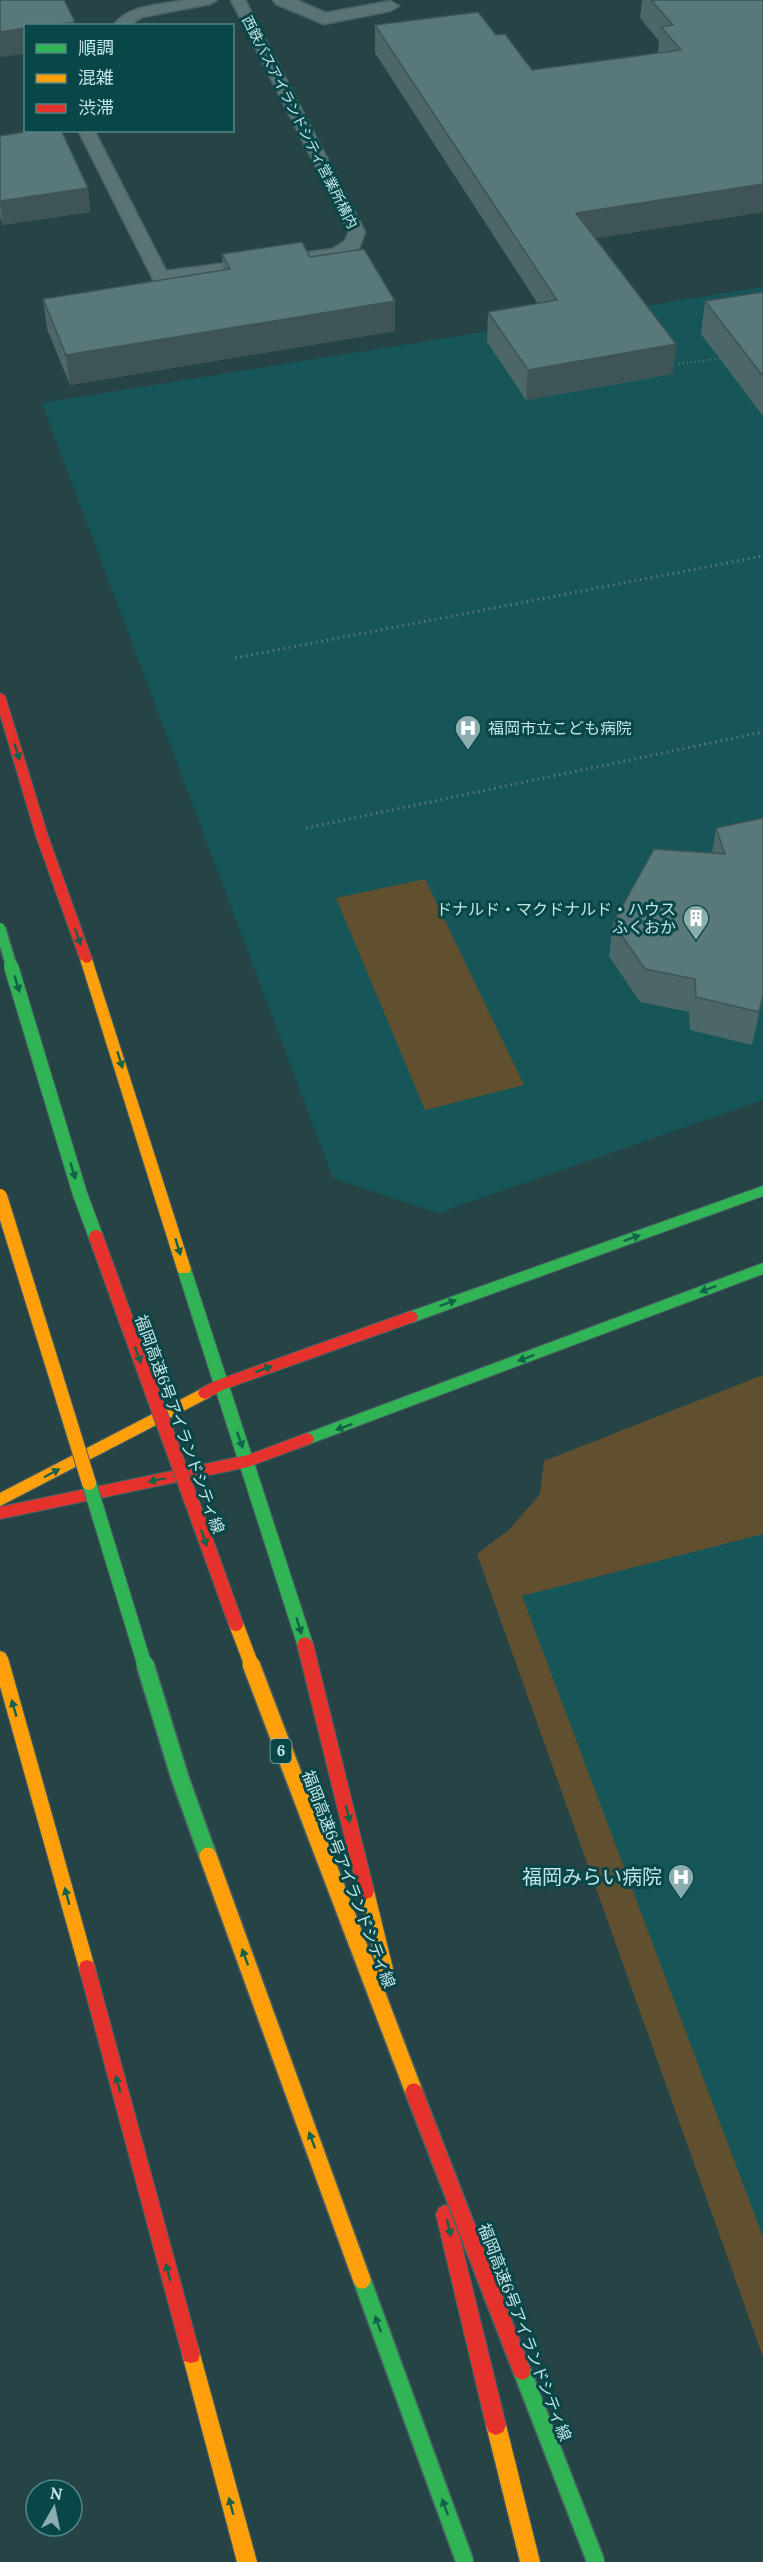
<svg xmlns="http://www.w3.org/2000/svg" width="763" height="2562" viewBox="0 0 763 2562" font-family="Lora,'Noto Sans JP',serif">
	<style>
		.built { fill: #165658 }
		.green { fill: #61502f }
		.lines { fill: none; stroke-linecap: round; stroke-linejoin: round }
		.lane-casing { stroke: #4a6364; stroke-width: 3 }
		.street-casing { stroke: #4a6364; stroke-width: 3 }
		.fast-casing { stroke: #4a6364; stroke-width: 2 }
		.slow-casing { stroke: #4a6364; stroke-width: 2 }
		.jam-casing { stroke: #4a6364; stroke-width: 2 }
		.path-far1 { stroke: #5d7576; stroke-width: 2; stroke-dasharray: 1 3; stroke-linecap: butt }
		.path { stroke: #5d7576; stroke-width: 3; stroke-dasharray: 1.5 4; stroke-linecap: butt }
		.lane { fill: #5a7475; fill-rule: evenodd }
		.street { fill: #5a7475; fill-rule: evenodd }
		.fast { fill: #30b455; fill-rule: evenodd }
		.slow { fill: #ff9f0a; fill-rule: evenodd }
		.jam { fill: #e5322d; fill-rule: evenodd }
		.fast-bridge-far2-casing { stroke: #4a6364; stroke-width: 13; stroke-linecap: butt }
		.fast-bridge-far1-casing { stroke: #4a6364; stroke-width: 16; stroke-linecap: butt }
		.fast-bridge-casing { stroke: #4a6364; stroke-width: 20; stroke-linecap: butt }
		.slow-bridge-far1-casing { stroke: #4a6364; stroke-width: 16; stroke-linecap: butt }
		.slow-bridge-casing { stroke: #4a6364; stroke-width: 20; stroke-linecap: butt }
		.jam-bridge-far1-casing { stroke: #4a6364; stroke-width: 16; stroke-linecap: butt }
		.jam-bridge-casing { stroke: #4a6364; stroke-width: 20; stroke-linecap: butt }
		.fast-bridge-far2 { stroke: #30b455; stroke-width: 10 }
		.fast-bridge-far1 { stroke: #30b455; stroke-width: 14 }
		.fast-bridge { stroke: #30b455; stroke-width: 17 }
		.slow-bridge-far1 { stroke: #ff9f0a; stroke-width: 14 }
		.slow-bridge { stroke: #ff9f0a; stroke-width: 17 }
		.jam-bridge-far1 { stroke: #e5322d; stroke-width: 14 }
		.jam-bridge { stroke: #e5322d; stroke-width: 17 }
		.wall { fill: #4c6768 }
		.shaded-wall { fill: #3e5455 }
		.building { fill: #587879; stroke: #3e5455; stroke-width: 1.5 }
		.oneway { fill: #13624b }
		.labels { text-anchor: middle; stroke-width: 6; stroke-linejoin: round; paint-order: stroke }
		.far-street-label { font-size: 14px; fill: #c3e5e6; stroke: #094648 }
		.shield { fill: #094648; stroke: #8bb5b7; stroke-width: 1.5 }
		.shield-label { font-size: 15px; font-weight: bold; fill: #c3e5e6 }
		.poi-label { font-size: 16px; fill: #c3e5e6; stroke: #094648; text-anchor: start }
		.street-label { font-size: 16px; fill: #c3e5e6; stroke: #094648 }
		.near-poi-label { font-size: 20px; fill: #c3e5e6; stroke: #094648; text-anchor: end }
	</style>
	<rect width="100%" height="100%" fill="#264446"/>
	<g class="built">
		<path d="M763,287V1100L438,1213L333,1178L42,403Z"/>
		<path d="M763,1375V2357L477,1554L510,1529L540,1494L544,1461Z"/>
	</g>
	<g class="green">
		<path d="M425,879L524,1085L425,1110L336,898Z"/>
		<path d="M763,1375V1534L522,1596L763,2237V2357L477,1554L510,1529L540,1494L544,1461Z"/>
	</g>
	<g class="lines">
		<g class="lane-casing">
			<g id="lane">
				<path d="M186,0H217L210,4L142,17L128,26H113C129,4 161,5 186,0Z"/>
				<path d="M231,0H245L365,232L359,248L337,258L160,282L154,281L78,130H94L166,271L333,249L345,241L349,232Z"/>
			</g>
		</g>
		<g class="street-casing">
			<path id="street" d="M273,0H297L326,13L390,1L399,6L390,11L324,24L276,4Z"/>
		</g>
		<g class="fast-casing">
			<g id="fast">
				<path d="M763,1186V1196L411,1323L406,1321L404,1317L406,1313Z"/>
				<path d="M763,1263V1274L312,1443L307,1445L302,1443L300,1439L302,1435Z"/>
				<path d="M184,1264L189,1265L191,1269L313,1644L310,1649L305,1651L300,1649L297,1644L177,1269L179,1265Z"/>
			</g>
		</g>
		<g class="slow-casing">
			<g id="slow">
				<path d="M86,955L92,959L191,1269L189,1273H179L177,1269L80,959Z"/>
				<path d="M205,1387L210,1389L212,1393L210,1397L0,1506V1493Z"/>
				<path d="M0,1651L5,1653L8,1658L95,1968L93,1974L87,1976L81,1974L79,1968L0,1686Z"/>
				<path d="M366,1883L372,1885L374,1891L395,1977L393,1983L387,1985L381,1983L379,1977L358,1891L360,1885Z"/>
				<path d="M191,2345L198,2347L200,2354L257,2562H237L182,2354L184,2347Z"/>
				<path d="M496,2415L503,2418L506,2425L540,2562H520L486,2425L489,2418Z"/>
			</g>
		</g>
		<g class="jam-casing">
			<g id="jam">
				<path d="M0,693L5,696L48,836L92,959L90,962L86,963L80,959L36,836L0,714Z"/>
				<path d="M411,1311L416,1313L418,1317L416,1321L225,1389L205,1399L200,1397L198,1393L200,1389L215,1381Z"/>
				<path d="M307,1433L312,1435L314,1439L312,1443L248,1467L0,1519V1507L248,1455Z"/>
				<path d="M305,1637L310,1639L313,1644L374,1891L372,1897L366,1899L360,1897L358,1891L297,1644L300,1639Z"/>
				<path d="M87,1960L93,1962L95,1968L200,2354L198,2361L191,2363L184,2361L182,2354L79,1968L81,1962Z"/>
				<path d="M445,2205L451,2208L454,2214L506,2425L503,2432L496,2435L489,2432L486,2425L436,2214L439,2208Z"/>
			</g>
		</g>
		<path class="path-far1" d="M679,364L723,358"/>
		<g class="path">
			<path d="M235,658L763,556"/>
			<path d="M306,828L763,732"/>
		</g>
		<use href="#lane" class="lane"/>
		<use href="#street" class="street"/>
		<use href="#fast" class="fast"/>
		<use href="#slow" class="slow"/>
		<use href="#jam" class="jam"/>
		<g class="fast-bridge-far2-casing">
			<path id="fast-bridge-far2" d="M0,928L12,968"/>
		</g>
		<g class="fast-bridge-far1-casing">
			<g id="fast-bridge-far1">
				<path d="M11,966L80,1194L96,1237"/>
				<path d="M89,1483L145,1666"/>
			</g>
		</g>
		<g class="fast-bridge-casing">
			<g id="fast-bridge">
				<path d="M145,1664L180,1778L208,1856"/>
				<path d="M362,2280L465,2562"/>
				<path d="M522,2371L596,2562"/>
			</g>
		</g>
		<g class="slow-bridge-far1-casing">
			<g id="slow-bridge-far1">
				<path d="M0,1196L89,1483"/>
				<path d="M236,1624L252,1666"/>
			</g>
		</g>
		<g class="slow-bridge-casing">
			<g id="slow-bridge">
				<path d="M251,1664L414,2092"/>
				<path d="M208,1856L362,2280"/>
			</g>
		</g>
		<g class="jam-bridge-far1-casing">
			<path id="jam-bridge-far1" d="M96,1237L236,1624"/>
		</g>
		<g class="jam-bridge-casing">
			<path id="jam-bridge" d="M414,2092L522,2371"/>
		</g>
		<use href="#fast-bridge-far2" class="fast-bridge-far2"/>
		<use href="#fast-bridge-far1" class="fast-bridge-far1"/>
		<use href="#fast-bridge" class="fast-bridge"/>
		<use href="#slow-bridge-far1" class="slow-bridge-far1"/>
		<use href="#slow-bridge" class="slow-bridge"/>
		<use href="#jam-bridge-far1" class="jam-bridge-far1"/>
		<use href="#jam-bridge" class="jam-bridge"/>
	</g>
	<g class="wall">
		<path d="M642,0H763V212L595,238L673,374L526,400L487,342L488,312L538,304L375,53V25L496,35L532,70L658,53L659,41L640,18Z"/>
		<path d="M0,136L88,188L90,212L3,225L0,217Z"/>
		<path d="M222,254L310,257L395,301V331L70,385L47,329L43,299L223,270Z"/>
		<path d="M763,292V416L701,334L705,301Z"/>
		<path d="M763,818V998L752,1045L690,1030L689,1012L640,1002L609,956L613,923L712,853L716,828Z"/>
	</g>
	<g class="shaded-wall">
		<path d="M75,22V26H47Z"/>
		<path d="M26,28V54L0,57V32Z"/>
		<path d="M763,184V212L573,242L576,213Z"/>
		<path d="M88,188L90,212L3,225L0,201Z"/>
		<path d="M395,301V331L70,385L66,355Z"/>
		<path d="M676,344L673,374L526,400L528,370Z"/>
		<path d="M763,995V998L752,1045Z"/>
	</g>
	<g class="building">
		<path d="M0,0H64L75,22L47,26H26V28L0,32Z"/>
		<path d="M651,0H763V184L576,213L676,344L528,370L488,312L557,300L375,25L478,12L496,35L505,34L532,70L681,50L661,27L673,25Z"/>
		<path d="M36,130H61L88,188L0,201V136Z"/>
		<path d="M302,242L310,257L364,249L395,301L66,355L43,299L230,269L222,254Z"/>
		<path d="M763,292V376L705,301Z"/>
		<path d="M763,818V995L759,1012L696,997L695,979L645,969L613,923L654,849L725,854L716,828Z"/>
	</g>
	<defs><path id="oneway-solid" d="M-6-.8H1V-3.2L6.5 0L1 3.2V.8H-6Z" transform="scale(1.5)"/></defs>
	<g class="oneway">
		<use href="#oneway-solid" transform="translate(17 752) rotate(73)"/>
		<use href="#oneway-solid" transform="translate(78 937) rotate(70)"/>
		<use href="#oneway-solid" transform="translate(17 984) rotate(73)"/>
		<use href="#oneway-solid" transform="translate(120 1060) rotate(73)"/>
		<use href="#oneway-solid" transform="translate(73 1171) rotate(73)"/>
		<use href="#oneway-solid" transform="translate(632 1238) rotate(-20)"/>
		<use href="#oneway-solid" transform="translate(178 1247) rotate(73)"/>
		<use href="#oneway-solid" transform="translate(708 1289) rotate(159)"/>
		<use href="#oneway-solid" transform="translate(448 1303) rotate(-20)"/>
		<use href="#oneway-solid" transform="translate(138 1355) rotate(70)"/>
		<use href="#oneway-solid" transform="translate(526 1358) rotate(159)"/>
		<use href="#oneway-solid" transform="translate(264 1369) rotate(-20)"/>
		<use href="#oneway-solid" transform="translate(344 1427) rotate(160)"/>
		<use href="#oneway-solid" transform="translate(240 1440) rotate(70)"/>
		<use href="#oneway-solid" transform="translate(52 1473) rotate(-28)"/>
		<use href="#oneway-solid" transform="translate(157 1480) rotate(168)"/>
		<use href="#oneway-solid" transform="translate(204 1538) rotate(70)"/>
		<use href="#oneway-solid" transform="translate(299 1626) rotate(73)"/>
		<use href="#oneway-solid" transform="translate(14 1708) rotate(-106)"/>
		<use href="#oneway-solid" transform="translate(348 1814) rotate(76)"/>
		<use href="#oneway-solid" transform="translate(67 1896) rotate(-105)"/>
		<use href="#oneway-solid" transform="translate(245 1957) rotate(-110)"/>
		<use href="#oneway-solid" transform="translate(118 2084) rotate(-105)"/>
		<use href="#oneway-solid" transform="translate(312 2140) rotate(-110)"/>
		<use href="#oneway-solid" transform="translate(449 2228) rotate(76)"/>
		<use href="#oneway-solid" transform="translate(168 2272) rotate(-105)"/>
		<use href="#oneway-solid" transform="translate(378 2324) rotate(-110)"/>
		<use href="#oneway-solid" transform="translate(231 2506) rotate(-105)"/>
		<use href="#oneway-solid" transform="translate(445 2507) rotate(-110)"/>
	</g>
	<defs>
		<g id="hospital-pin" transform="scale(1.35)"><path d="M0 17L-7.5 6A9.5 9.5 0 1 1 7.5 6Z" fill="#8cadae" stroke="#094648"/><path d="M-5-5h3v3.5h4V-5h3V5h-3V1.5h-4V5h-3Z" fill="#fff"/></g>
		<g id="building-pin" transform="scale(1.35)"><path d="M0 17L-7.5 6A9.5 9.5 0 1 1 7.5 6Z" fill="#8cadae" stroke="#094648"/><path d="M-4-6H4V6H1V3H-1V6H-4ZM-2.5-4.3h1.7v1.8h-1.7ZM.8-4.3h1.7v1.8H.8ZM-2.5-1h1.7V.8h-1.7ZM.8-1h1.7V.8H.8Z" fill="#fff"/></g>
	</defs>
	<g fill-rule="evenodd">
		<use href="#hospital-pin" x="468" y="728"/>
		<use href="#building-pin" x="696" y="918"/>
		<use href="#hospital-pin" x="681" y="1877"/>
	</g>
	<g class="labels">
		<g class="far-street-label">
			<text transform="translate(300 122) rotate(63)" y="5">西鉄バスアイランドシティ営業所構内</text>
		</g>
		<rect class="shield" x="270.5" y="1739" width="21" height="24" rx="4.5"/>
		<g class="shield-label">
			<text x="281" y="1756">6</text>
		</g>
		<g class="poi-label">
			<text x="488" y="734">福岡市立こども病院</text>
			<text x="676" y="915" text-anchor="end">ドナルド・マクドナルド・ハウス<tspan x="676" dy="18">ふくおか</tspan></text>
		</g>
		<g class="street-label">
			<text transform="translate(180 1424) rotate(70)" y="6">福岡高速6号アイランドシティ線</text>
			<text transform="translate(349 1879) rotate(69)" y="6">福岡高速6号アイランドシティ線</text>
			<text transform="translate(525 2332) rotate(69)" y="6">福岡高速6号アイランドシティ線</text>
		</g>
		<g class="near-poi-label">
			<text x="662" y="1884">福岡みらい病院</text>
		</g>
	</g>
	<rect x="24" y="24" width="210" height="108" fill="#094648" stroke="#538687" stroke-width="1.5"/>
	<rect x="36" y="44" width="30" height="9" fill="#30b455" stroke="#538687" stroke-width="1.5"/>
	<text x="78" y="54" font-size="18" fill="#c3e5e6">順調</text>
	<rect x="36" y="74" width="30" height="9" fill="#ff9f0a" stroke="#538687" stroke-width="1.5"/>
	<text x="78" y="84" font-size="18" fill="#c3e5e6">混雑</text>
	<rect x="36" y="104" width="30" height="9" fill="#e5322d" stroke="#538687" stroke-width="1.5"/>
	<text x="78" y="114" font-size="18" fill="#c3e5e6">渋滞</text>
	<g transform="translate(54 2508) rotate(9)"><circle r="28" fill="#094648" stroke="#538687" stroke-width="1.5"/>
	<path d="M0-4.5L10 22L0 15L-10 22Z" fill="#8cadae"/>
	<text y="-9" font-size="16" font-weight="bold" text-anchor="middle" fill="#c3e5e6">N</text>
	</g>
</svg>
